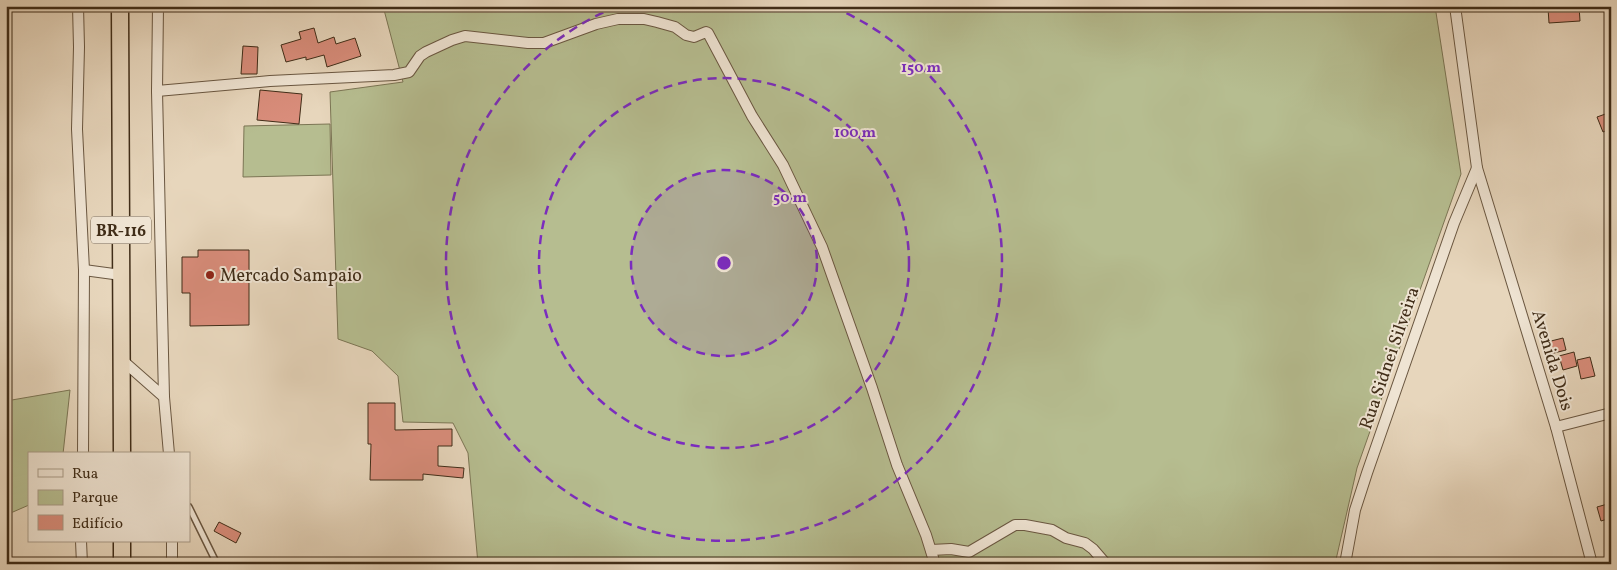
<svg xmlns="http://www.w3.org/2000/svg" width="1617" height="570" viewBox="0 0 1617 570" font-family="Vollkorn,serif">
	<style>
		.green { fill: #b6bd90; stroke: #7b7554 }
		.building { fill: #d98d7b; stroke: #402d18 }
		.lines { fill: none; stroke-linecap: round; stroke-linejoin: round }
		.service-casing { stroke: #6a5741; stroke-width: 8 }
		.minor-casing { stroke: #6a5741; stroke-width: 12 }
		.trunk-casing { stroke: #402d18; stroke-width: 19 }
		.service { stroke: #efe4d3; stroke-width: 5 }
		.minor { stroke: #efe4d3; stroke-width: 10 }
		.trunk { stroke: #e7d6bc; stroke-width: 16 }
		.ring { fill: none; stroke: #7b2cbf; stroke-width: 2.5; stroke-dasharray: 9 6 }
		.poi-dot { fill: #8f2418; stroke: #efe4d3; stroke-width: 2 }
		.labels { text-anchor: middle; stroke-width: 4; stroke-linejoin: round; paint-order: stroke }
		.shield { fill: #efe4d3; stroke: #746450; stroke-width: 1 }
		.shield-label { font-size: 16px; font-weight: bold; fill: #402d18 }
		.poi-label { font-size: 18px; fill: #402d18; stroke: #efe4d3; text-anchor: start }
		.street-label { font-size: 18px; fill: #402d18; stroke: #efe4d3 }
		.centre { fill: #7b2cbf; stroke: #efe4d3; stroke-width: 2.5 }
		.ring-label { font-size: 15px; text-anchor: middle; font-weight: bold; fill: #7b2cbf; stroke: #efe4d3; stroke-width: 4; stroke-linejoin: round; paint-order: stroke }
	</style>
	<rect width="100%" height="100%" fill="#e7d6bc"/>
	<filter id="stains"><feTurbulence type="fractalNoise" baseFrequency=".004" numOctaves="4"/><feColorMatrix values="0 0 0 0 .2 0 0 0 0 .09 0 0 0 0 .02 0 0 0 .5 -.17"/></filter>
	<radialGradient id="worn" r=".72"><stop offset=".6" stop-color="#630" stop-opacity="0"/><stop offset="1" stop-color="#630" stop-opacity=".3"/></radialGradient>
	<g class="green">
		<path d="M383,6H1435L1461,174L1357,468L1335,564H478L468,453L453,423L403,422L398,376L372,351L338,339L330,92L403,82Z"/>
		<path d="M330,124L331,175L243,177L244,126Z"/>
		<path d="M70,390L63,454H29V505L6,515V401Z"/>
	</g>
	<g class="building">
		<path d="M1579,6L1580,21L1549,23L1548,8Z"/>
		<path d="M314,28L318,43L334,37L336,44L355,38L361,56L327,67L324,55L306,60V57L286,62L281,45L301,39L299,32Z"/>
		<path d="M243,46L258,47L257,74H241Z"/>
		<path d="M260,90L302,94L299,124L257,120Z"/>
		<path d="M1611,112V129L1603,132L1597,117Z"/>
		<path d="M198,250H249V325L190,326V293H182V257H198Z"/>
		<path d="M1563,338L1566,350L1550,354L1547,342Z"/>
		<path d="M1574,352L1577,366L1563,370L1559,356Z"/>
		<path d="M1590,357L1595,376L1581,379L1577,360Z"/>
		<path d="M368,403H395V430L452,429V446H438V466L464,468L463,478L423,474V480H370L371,444H368Z"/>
		<path d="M1611,503V518L1601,521L1597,507Z"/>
		<path d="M219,522L241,533L236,543L214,531Z"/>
	</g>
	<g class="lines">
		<g class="service-casing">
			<path id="service" d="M189,507L217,564"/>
		</g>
		<g class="minor-casing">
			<g id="minor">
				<path d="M78,6L79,47L77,129L84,270L83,454"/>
				<path d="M158,6L157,91L164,397"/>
				<path d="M1455,6L1477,168L1556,427L1592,564"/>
				<path d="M157,91L270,81L394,75L409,72L420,56L426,52L452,40L465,36L528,43H544L596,24L618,19H644L657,22L675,27L686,35L694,37L706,32L708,33L752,116L783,165L822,247L872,388L897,465L926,535L935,564"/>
				<path d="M84,270L121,275"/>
				<path d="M122,360L164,397L169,454"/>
				<path d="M1556,427L1611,413"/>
				<path d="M81,541L82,564"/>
				<path d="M172,541V564"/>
				<path d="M931,550L951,549L969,552L1015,525H1025L1052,530L1066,538L1085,543L1093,549L1106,564"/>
				<path d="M1345,564L1355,510L1367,473L1454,223L1477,168"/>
			</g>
		</g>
		<g class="trunk-casing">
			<g id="trunk">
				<path d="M120,6L122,454"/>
				<path d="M122,541V564"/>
			</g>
		</g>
		<use href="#service" class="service"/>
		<use href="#minor" class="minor"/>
		<use href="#trunk" class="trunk"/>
	</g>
	<circle cx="724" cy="263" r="93" fill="#7b2cbf" fill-opacity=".12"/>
	<g class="ring">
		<circle cx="724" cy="263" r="93"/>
		<circle cx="724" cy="263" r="185"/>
		<path d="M833 7A278 278 0 1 1 615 7"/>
	</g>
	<circle class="poi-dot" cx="210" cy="275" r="5"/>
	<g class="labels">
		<rect class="shield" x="91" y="216.5" width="60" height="27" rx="4"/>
		<g class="shield-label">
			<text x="121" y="236">BR-116</text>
		</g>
		<g class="poi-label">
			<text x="220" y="281">Mercado Sampaio</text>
		</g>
		<g class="street-label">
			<text transform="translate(1389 358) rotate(-71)" y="6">Rua Sidnei Silveira</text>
			<text transform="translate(1553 360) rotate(73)" y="6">Avenida Dois</text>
		</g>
	</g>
	<circle cx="724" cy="263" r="8" class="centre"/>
	<g class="ring-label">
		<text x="921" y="72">150 m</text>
		<text x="855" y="137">100 m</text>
		<text x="790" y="202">50 m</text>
	</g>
	<rect width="1617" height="570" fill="none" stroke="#e7d6bc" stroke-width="25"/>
	<rect x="8" y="8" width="1602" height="555" fill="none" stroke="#402d18" stroke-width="2.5"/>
	<rect x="12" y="12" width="1592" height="545" fill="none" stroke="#402d18"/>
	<rect x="28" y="452" width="162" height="90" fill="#efe4d3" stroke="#a99b88"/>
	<rect x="38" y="469" width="25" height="8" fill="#efe4d3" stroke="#a99b88"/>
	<text x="72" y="478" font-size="15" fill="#402d18">Rua</text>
	<rect x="38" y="490" width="25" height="15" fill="#b6bd90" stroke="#a99b88"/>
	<text x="72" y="502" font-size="15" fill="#402d18">Parque</text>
	<rect x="38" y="515" width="25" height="15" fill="#d98d7b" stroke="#a99b88"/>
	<text x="72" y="528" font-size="15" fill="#402d18">Edifício</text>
	<rect width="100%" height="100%" filter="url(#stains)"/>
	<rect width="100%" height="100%" fill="url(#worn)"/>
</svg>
